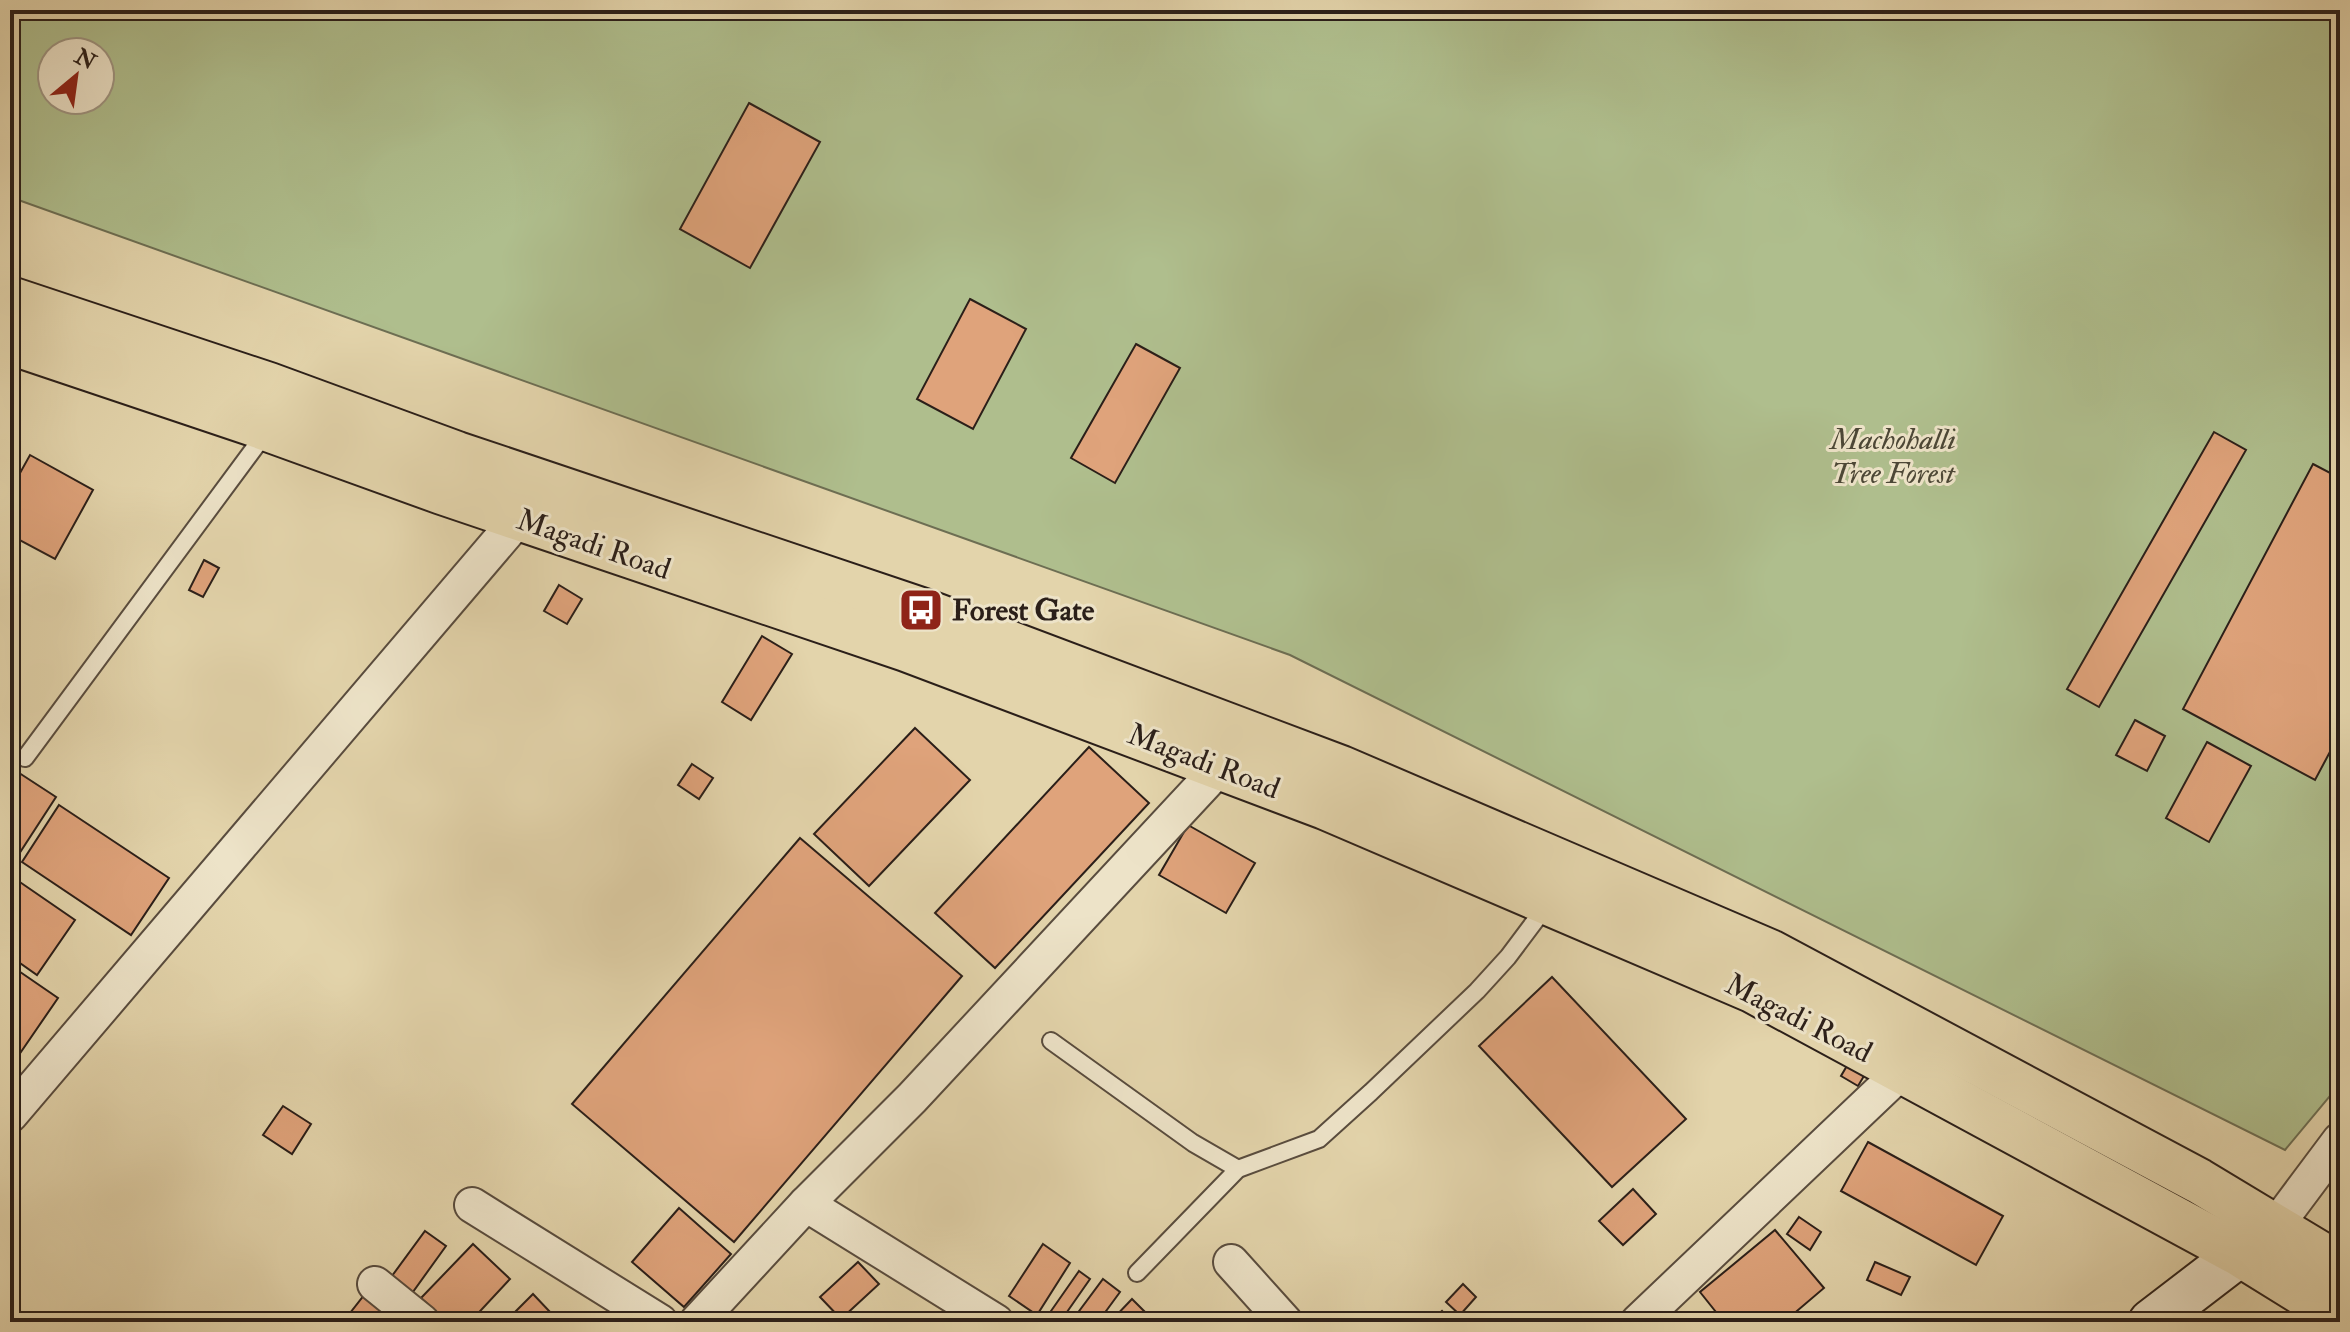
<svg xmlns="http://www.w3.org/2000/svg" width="2350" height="1332" viewBox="0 0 2350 1332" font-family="'IM FELL Double Pica',serif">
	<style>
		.green { fill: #afbe8d; stroke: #6d6e53; stroke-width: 2; fill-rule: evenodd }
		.building { fill: #dfa37b; stroke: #2b1f19; stroke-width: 2 }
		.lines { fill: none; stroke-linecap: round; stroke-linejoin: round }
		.lane-casing { stroke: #594c3e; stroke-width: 20 }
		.street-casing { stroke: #594c3e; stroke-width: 38 }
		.secondary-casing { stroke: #2b1f19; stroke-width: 48 }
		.primary-casing { stroke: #2b1f19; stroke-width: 48 }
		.lane { stroke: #ede3c8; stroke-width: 16 }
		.street { stroke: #ede3c8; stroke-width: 34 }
		.secondary { stroke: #ede3c8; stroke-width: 44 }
		.primary { stroke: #e3d4ab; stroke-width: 44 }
		.labels { text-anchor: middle; stroke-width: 6; stroke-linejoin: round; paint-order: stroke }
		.park-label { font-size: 30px; font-style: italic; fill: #4c4736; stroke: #ede3c8 }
		.street-label { font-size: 30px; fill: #2b1f19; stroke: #ede3c8 }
		.poi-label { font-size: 30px; font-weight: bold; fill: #2b1f19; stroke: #ede3c8; text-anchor: start }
	</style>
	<rect width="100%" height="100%" fill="#e3d4ab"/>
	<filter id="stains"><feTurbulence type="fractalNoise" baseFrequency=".0025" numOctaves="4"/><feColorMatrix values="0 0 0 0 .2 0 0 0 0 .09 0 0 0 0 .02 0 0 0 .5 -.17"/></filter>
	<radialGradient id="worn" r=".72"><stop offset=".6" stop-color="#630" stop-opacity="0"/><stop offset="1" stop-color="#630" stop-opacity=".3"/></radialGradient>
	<path class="green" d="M10,10H2340V1084L2285,1150L1290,655L10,197ZM52,52H100V100H52Z"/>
	<g class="building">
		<path d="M749,103L820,142L750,268L680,229Z"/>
		<path d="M970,299L1026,329L973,429L917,399Z"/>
		<path d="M1136,344L1180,368L1115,483L1071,458Z"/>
		<path d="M2214,432L2246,450L2099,707L2067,689Z"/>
		<path d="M30,455L93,490L55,559L10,535V491Z"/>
		<path d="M2313,464L2340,478V733L2315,780L2183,709Z"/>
		<path d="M204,560L219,568L203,597L189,590Z"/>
		<path d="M559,585L582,599L567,624L544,611Z"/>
		<path d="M762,636L792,654L751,720L722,702Z"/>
		<path d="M2135,720L2165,736L2147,771L2116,755Z"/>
		<path d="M915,728L970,780L869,886L814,834Z"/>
		<path d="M2207,742L2251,766L2209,842L2166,818Z"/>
		<path d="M1089,747L1149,803L995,968L935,913Z"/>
		<path d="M692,764L713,778L699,799L678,785Z"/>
		<path d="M10,767L56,797L17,857L10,852Z"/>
		<path d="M59,805L169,878L131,935L22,862Z"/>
		<path d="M1188,825L1255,863L1226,913L1159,875Z"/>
		<path d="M800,838L962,976L734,1242L572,1104Z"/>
		<path d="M14,878L75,920L37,975L10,956V884Z"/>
		<path d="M10,965L58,998L12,1065L10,1064Z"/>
		<path d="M1552,977L1686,1119L1612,1187L1479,1046Z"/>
		<path d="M1855,1052L1873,1061L1858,1086L1841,1076Z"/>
		<path d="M283,1106L311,1124L292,1154L263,1135Z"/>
		<path d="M1868,1142L2003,1216L1976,1265L1841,1191Z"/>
		<path d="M1633,1189L1656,1214L1623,1245L1599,1221Z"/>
		<path d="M679,1208L731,1254L684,1307L632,1262Z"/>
		<path d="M1799,1217L1821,1232L1810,1250L1787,1234Z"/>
		<path d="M1775,1230L1824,1288L1784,1322H1724L1700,1292Z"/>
		<path d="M425,1231L446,1246L410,1296L389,1280Z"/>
		<path d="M473,1244L510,1279L470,1322H447L421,1298Z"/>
		<path d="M1043,1244L1070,1263L1037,1315L1009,1296Z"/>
		<path d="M858,1262L879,1284L841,1319L820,1297Z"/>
		<path d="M1875,1262L1910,1277L1901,1295L1867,1280Z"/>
		<path d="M1079,1271L1090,1279L1060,1322L1044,1321Z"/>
		<path d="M1103,1279L1120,1292L1098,1322H1071Z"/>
		<path d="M1463,1284L1476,1297L1460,1315L1446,1302Z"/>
		<path d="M365,1294L401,1322H343Z"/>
		<path d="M533,1294L551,1313L542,1322H505Z"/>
		<path d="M1132,1299L1152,1319L1150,1322H1110Z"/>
		<path d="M1442,1311L1452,1322H1430Z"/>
	</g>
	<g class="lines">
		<g class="lane-casing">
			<g id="lane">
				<path d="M25,758L267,431"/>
				<path d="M1051,1041L1193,1143L1238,1169"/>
				<path d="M1137,1273L1238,1169L1319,1139L1371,1092L1477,991L1508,957L1547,905"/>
			</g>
		</g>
		<g class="street-casing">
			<g id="street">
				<path d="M10,1115L518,519"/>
				<path d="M806,1204L996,1322"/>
				<path d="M472,1205L660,1322"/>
				<path d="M2275,1227L2340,1140"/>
				<path d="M1231,1262L1285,1322"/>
				<path d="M375,1284L422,1322"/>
				<path d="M697,1322L806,1204L912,1098L1220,767"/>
				<path d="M1638,1322L1902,1071"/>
			</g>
		</g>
		<g class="secondary-casing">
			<path id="secondary" d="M2151,1322L2267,1233"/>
		</g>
		<g class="primary-casing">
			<g id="primary">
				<path d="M10,299L269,385L457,454L921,610L1341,768L1770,952L2199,1181L2340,1266"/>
				<path d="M10,342L254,424L442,492L906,649L1325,807L1752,990L2240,1254L2340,1316"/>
			</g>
		</g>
		<use href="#lane" class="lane"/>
		<use href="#street" class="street"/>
		<use href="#secondary" class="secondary"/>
		<use href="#primary" class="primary"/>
	</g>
	<defs>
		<g id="bus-square" transform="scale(2.3)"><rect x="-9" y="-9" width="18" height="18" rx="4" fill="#8f2418" stroke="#ede3c8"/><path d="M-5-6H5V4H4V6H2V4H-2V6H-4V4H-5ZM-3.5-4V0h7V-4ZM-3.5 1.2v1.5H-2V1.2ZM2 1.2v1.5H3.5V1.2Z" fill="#fff"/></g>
	</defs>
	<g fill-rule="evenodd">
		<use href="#bus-square" x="921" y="610"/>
	</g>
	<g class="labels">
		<g class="park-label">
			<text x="1893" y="449">Machohalli<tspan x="1893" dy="34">Tree Forest</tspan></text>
		</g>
		<g class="street-label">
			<text transform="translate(594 544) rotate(19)" y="10">Magadi Road</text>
			<text transform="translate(1204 761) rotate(21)" y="10">Magadi Road</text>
			<text transform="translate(1799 1018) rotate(27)" y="10">Magadi Road</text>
		</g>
		<g class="poi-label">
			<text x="952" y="620">Forest Gate</text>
		</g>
	</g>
	<rect width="2350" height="1332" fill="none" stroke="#e3d4ab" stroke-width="40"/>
	<rect x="12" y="12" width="2326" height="1308" fill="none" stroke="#2b1f19" stroke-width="4"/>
	<rect x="20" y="20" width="2310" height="1292" fill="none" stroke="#2b1f19" stroke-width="2"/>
	<g transform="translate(76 76) rotate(29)"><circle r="38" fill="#ede3c8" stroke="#9f9582" stroke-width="2"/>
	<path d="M0-6L14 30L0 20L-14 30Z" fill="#8f2418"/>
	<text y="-12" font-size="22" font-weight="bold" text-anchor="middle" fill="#2b1f19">N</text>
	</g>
	<rect width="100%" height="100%" filter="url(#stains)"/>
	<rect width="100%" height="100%" fill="url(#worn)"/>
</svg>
